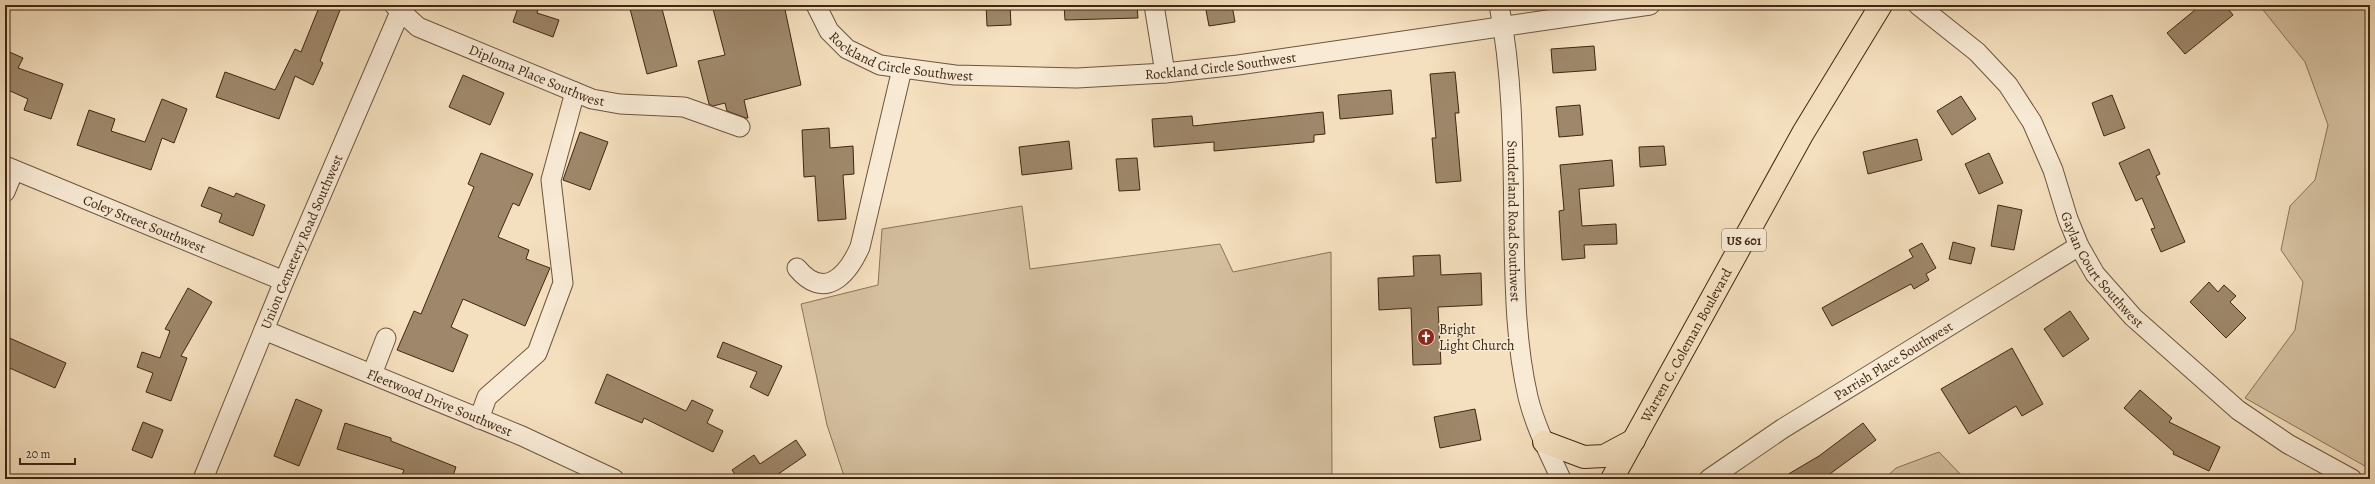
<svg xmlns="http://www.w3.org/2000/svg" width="2375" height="484" viewBox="0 0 2375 484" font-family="Alegreya,serif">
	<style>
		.green { fill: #d5c0a0; stroke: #8a7458 }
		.building { fill: #9e876a; stroke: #402710 }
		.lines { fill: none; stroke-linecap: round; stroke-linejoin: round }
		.minor-casing { stroke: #6d553c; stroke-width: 21 }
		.major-casing { stroke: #402710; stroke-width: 24 }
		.highway-casing { stroke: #402710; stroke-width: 24 }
		.minor { stroke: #f8ead5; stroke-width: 19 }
		.major { stroke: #f4dfbe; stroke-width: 22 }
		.highway { stroke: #f4dfbe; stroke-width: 22 }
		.labels { text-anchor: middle; stroke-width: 3; stroke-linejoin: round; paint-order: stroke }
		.shield { fill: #f8ead5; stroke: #77624b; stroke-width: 1 }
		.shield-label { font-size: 13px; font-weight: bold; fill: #402710 }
		.street-label { font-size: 14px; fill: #402710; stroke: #f8ead5 }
		.poi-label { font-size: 14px; fill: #402710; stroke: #f8ead5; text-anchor: start }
	</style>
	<rect width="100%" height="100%" fill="#f4dfbe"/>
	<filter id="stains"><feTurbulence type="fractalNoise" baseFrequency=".005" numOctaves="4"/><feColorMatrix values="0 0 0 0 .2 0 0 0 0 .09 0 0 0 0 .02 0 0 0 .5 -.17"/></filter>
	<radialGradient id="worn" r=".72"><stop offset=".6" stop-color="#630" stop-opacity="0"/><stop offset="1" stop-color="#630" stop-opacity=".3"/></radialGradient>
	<g class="green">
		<path d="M2259,5H2370V469L2245,398L2295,330L2303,282L2281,250L2290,206L2315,180L2328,125L2305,62Z"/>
		<path d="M1022,206L1030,269L1220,244L1233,272L1331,252L1332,479H845L827,425L801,304L878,285L882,229Z"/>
		<path d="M1939,452L1965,479H1884L1896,468Z"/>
	</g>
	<g class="building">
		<path d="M320,5H342L320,61L323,63L313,85L295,76L279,119L216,97L225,72L275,90L295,49L301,52Z"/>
		<path d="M519,5H539L537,13L559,20L553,37L513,22Z"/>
		<path d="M629,5H661L677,66L647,74Z"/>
		<path d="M712,5H784L801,85L744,100L748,118H746L727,111L725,103L713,106L709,104L698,61L725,55Z"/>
		<path d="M986,5H1010L1011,25L987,26Z"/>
		<path d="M1064,5H1137L1138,18L1065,20Z"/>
		<path d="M1205,5H1232L1235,22L1209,26Z"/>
		<path d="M2201,5H2225L2233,15L2185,54L2167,33Z"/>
		<path d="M1594,46L1596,70L1553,73L1551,49Z"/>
		<path d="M5,50L23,58L18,68L63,84L51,119L24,110L28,99L8,90L5,96Z"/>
		<path d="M1455,72L1459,113H1455L1461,181L1436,183L1432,138H1436L1430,74Z"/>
		<path d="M463,75L504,93L490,125L449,107Z"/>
		<path d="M1391,90L1393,114L1340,119L1338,95Z"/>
		<path d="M2112,95L2125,128L2104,136L2092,103Z"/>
		<path d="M1961,96L1976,119L1952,135L1937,111Z"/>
		<path d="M162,99L187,109L174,143L162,138L151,170L77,145L89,110L115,119L111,131L145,142Z"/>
		<path d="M1580,105L1583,135L1559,137L1556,107Z"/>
		<path d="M1323,112L1325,134L1314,135V142L1214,151V142L1154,147L1152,119L1192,116L1193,126Z"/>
		<path d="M829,128L830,148L853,146L854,174L843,175L846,219L818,221L815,176L804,177L802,130Z"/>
		<path d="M580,132L608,142L590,190L563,180Z"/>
		<path d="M1917,139L1922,160L1868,174L1863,152Z"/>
		<path d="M1069,141L1072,169L1022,175L1019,147Z"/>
		<path d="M1664,146L1666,165L1640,167L1639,147Z"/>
		<path d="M2149,149L2160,174L2156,176L2185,242L2161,252L2151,229L2155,228L2142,198L2136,201L2119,163Z"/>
		<path d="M481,153L533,174L519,206L513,203L498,237L529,250L526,259L550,268L525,326L463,299L451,327L468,335L453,372L397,350L414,311L421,314L474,187L468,184Z"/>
		<path d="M1989,153L2003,183L1979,194L1965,164Z"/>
		<path d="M1137,158L1140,190L1119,191L1116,159Z"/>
		<path d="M1612,160L1614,186L1579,189L1582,226L1616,224L1617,244L1584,245L1585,258L1562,260L1559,211L1564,210L1560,165Z"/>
		<path d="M209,187L234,197L236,193L265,205L253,236L219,222L222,214L201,206Z"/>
		<path d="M1998,205L2022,210L2014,250L1991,246Z"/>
		<path d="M1953,242L1975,248L1971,264L1949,259Z"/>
		<path d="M1922,243L1936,268L1926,274L1929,280L1914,289L1911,284L1832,326L1822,308L1913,257L1909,250Z"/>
		<path d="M1440,255L1441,275L1481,273L1482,305L1438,307L1441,364L1413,365L1411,308L1379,310L1378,278L1414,276L1413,256Z"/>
		<path d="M2209,282L2218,292L2224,285L2236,296L2230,302L2246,318L2226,338L2190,302Z"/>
		<path d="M188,288L212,302L181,356L187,358L171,401L146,392L153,373L137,367L142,352L160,358L170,331L165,329Z"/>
		<path d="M2070,311L2089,339L2063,357L2044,329Z"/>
		<path d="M5,336L66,363L55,388L5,366Z"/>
		<path d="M723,342L782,366L768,396L750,387L757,372L717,357Z"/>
		<path d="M2012,348L2043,404L2022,416L2016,406L1969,434L1941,389Z"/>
		<path d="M607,374L686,411L692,400L713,410L707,423L723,431L713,452L644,418L642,423L595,403Z"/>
		<path d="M2140,390L2172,418L2169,422L2220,447L2209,471L2173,454L2174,452L2124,408Z"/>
		<path d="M296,399L322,410L299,466L274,456Z"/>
		<path d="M1475,409L1481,440L1440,448L1434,417Z"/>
		<path d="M143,422L163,430L152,458L132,450Z"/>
		<path d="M345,423L391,438V441L456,467L452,479H411L402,475L404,470L337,449Z"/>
		<path d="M1863,423L1876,440L1823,479H1780L1819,456Z"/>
		<path d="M796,440L806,455L771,479H738L732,470L754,455L760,464Z"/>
	</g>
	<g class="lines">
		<g class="minor-casing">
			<g id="minor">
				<path id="s1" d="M394,5L418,27L592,99L620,104L684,107L740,127"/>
				<path id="s2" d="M816,5L829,31L847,49L880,65L955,75L1077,78L1165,73L1238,65L1650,5"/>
				<path d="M1154,5L1165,73"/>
				<path id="s3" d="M1499,5C1514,81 1513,160 1514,238C1515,291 1516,345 1528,397C1535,426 1549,453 1561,479"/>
				<path id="s4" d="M1918,5L1977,52L2008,85L2032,122L2053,170L2068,219L2079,246L2095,274L2133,317L2238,410L2288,444L2352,479"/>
				<path id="s5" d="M5,166L284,281"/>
				<path d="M5,192L14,170"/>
				<path d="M797,268C824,301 847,276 860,247L902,69"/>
				<path id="s6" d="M264,330L522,436L614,479"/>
				<path d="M372,374L386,338"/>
				<path d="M479,419L487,397L537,353L563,283L551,180L575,92"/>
				<path id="s7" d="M203,479L284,281L403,5"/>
				<path id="s8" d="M1709,479L1782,429L2079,246"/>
			</g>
		</g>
		<g class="major-casing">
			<path id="major" d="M1544,442L1584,457L1604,456L1634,440"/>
		</g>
		<g class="highway-casing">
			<g id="highway">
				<path id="s9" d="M1612,479L1803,133L1881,5"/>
			</g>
		</g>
		<use href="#minor" class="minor"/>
		<use href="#major" class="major"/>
		<use href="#highway" class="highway"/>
	</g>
	<defs>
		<g id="church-disc" transform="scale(0.9)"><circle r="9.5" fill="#8f2418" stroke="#f8ead5"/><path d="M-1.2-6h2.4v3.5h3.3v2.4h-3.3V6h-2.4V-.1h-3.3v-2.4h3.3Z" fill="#fff"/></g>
	</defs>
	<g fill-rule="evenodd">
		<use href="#church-disc" x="1426" y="337"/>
	</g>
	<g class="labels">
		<rect class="shield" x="1722" y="229" width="44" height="22" rx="3"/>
		<g class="shield-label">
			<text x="1744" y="245">US 601</text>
		</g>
		<g class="street-label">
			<text dy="5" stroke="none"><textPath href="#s2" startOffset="109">Rockland Circle Southwest</textPath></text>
			<text dy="5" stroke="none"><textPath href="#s2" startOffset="433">Rockland Circle Southwest</textPath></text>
			<text dy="5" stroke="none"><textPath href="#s1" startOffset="161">Diploma Place Southwest</textPath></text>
			<text dy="5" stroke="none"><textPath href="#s3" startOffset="217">Sunderland Road Southwest</textPath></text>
			<text dy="5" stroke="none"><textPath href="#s5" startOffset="151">Coley Street Southwest</textPath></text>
			<text dy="5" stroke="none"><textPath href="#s7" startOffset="257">Union Cemetery Road Southwest</textPath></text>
			<text dy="5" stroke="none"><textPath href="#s4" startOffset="330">Gaylan Court Southwest</textPath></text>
			<text dy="5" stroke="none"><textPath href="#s9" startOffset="153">Warren C. Coleman Boulevard</textPath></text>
			<text dy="5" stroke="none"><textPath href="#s8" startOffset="219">Parrish Place Southwest</textPath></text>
			<text dy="5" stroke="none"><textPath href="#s6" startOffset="190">Fleetwood Drive Southwest</textPath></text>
		</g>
		<g class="poi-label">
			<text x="1439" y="334">Bright<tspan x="1439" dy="16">Light Church</tspan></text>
		</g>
	</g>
	<rect width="2375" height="484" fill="none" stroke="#f4dfbe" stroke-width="20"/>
	<rect x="6" y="6" width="2363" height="472" fill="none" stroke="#402710" stroke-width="2"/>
	<rect x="10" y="10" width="2355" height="464" fill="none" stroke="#402710"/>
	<path d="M20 458v6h55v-6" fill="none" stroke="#402710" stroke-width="2"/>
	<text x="26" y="458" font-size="12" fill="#402710" stroke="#f8ead5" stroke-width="3" paint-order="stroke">20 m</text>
	<rect width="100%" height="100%" filter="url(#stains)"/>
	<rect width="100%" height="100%" fill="url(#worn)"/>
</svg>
